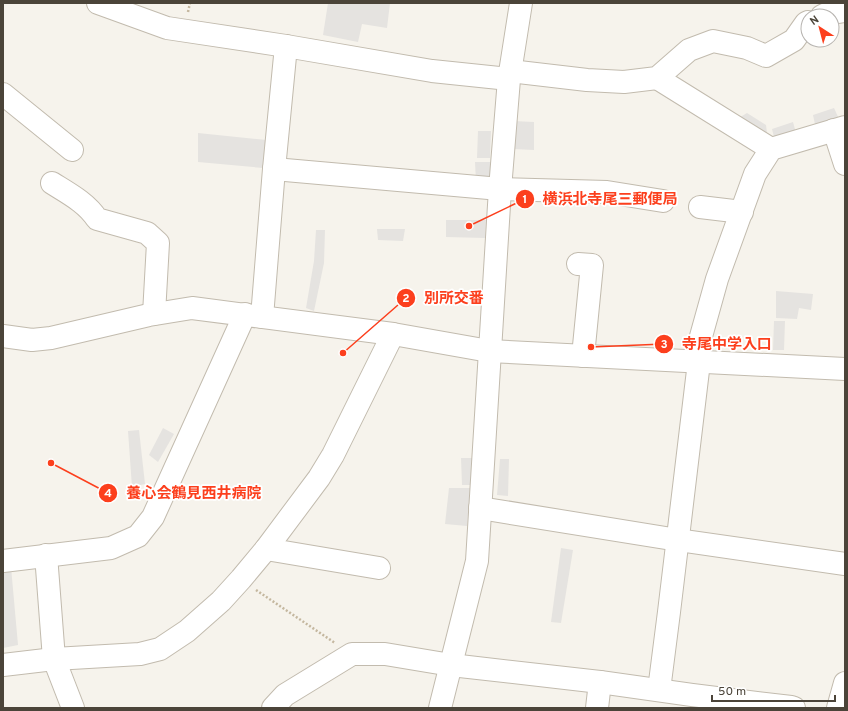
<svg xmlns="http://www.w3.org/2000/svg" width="848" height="711" viewBox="0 0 848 711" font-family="Overpass,'Noto Sans JP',sans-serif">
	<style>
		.parking { fill: #e5e3e0 }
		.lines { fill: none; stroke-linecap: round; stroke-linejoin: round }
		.minor-casing { stroke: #c2bbae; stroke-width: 24 }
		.path { stroke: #c4b79f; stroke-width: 2.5; stroke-dasharray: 2 2; stroke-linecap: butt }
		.minor { stroke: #fff; stroke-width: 22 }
		.leader { fill: none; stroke: #fc3f1d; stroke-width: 1.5 }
		.callout-dot { fill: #fc3f1d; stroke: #fff; stroke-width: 1.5 }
		.mark-label { font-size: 12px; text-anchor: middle; font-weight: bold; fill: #fff }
		.callout-label { font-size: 15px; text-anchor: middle; font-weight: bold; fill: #fc3f1d; stroke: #fff; stroke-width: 3.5; stroke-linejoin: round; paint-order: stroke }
	</style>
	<rect width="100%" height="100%" fill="#f6f3ec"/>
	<g class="parking">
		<path d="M328,3H390L387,28L362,24L358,42L323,35Z"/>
		<path d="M834,108L839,119L816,129L813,115Z"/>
		<path d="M747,113L766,125L768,141L737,119Z"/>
		<path d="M513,121L534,122V150L513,149Z"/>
		<path d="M793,122L796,133L775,141L772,129Z"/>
		<path d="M478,131H491L490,158H477Z"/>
		<path d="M198,133L267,140L263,168L198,162Z"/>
		<path d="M475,162H491L490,182H476Z"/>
		<path d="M446,220H486L485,238L446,237Z"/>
		<path d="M377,229H405L403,241L378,240Z"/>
		<path d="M316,230H325L324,263L314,311L306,308L314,261Z"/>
		<path d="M776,291L813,294L811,310L799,308L797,319L776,318Z"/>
		<path d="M774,321H785L784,350H773Z"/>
		<path d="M163,428L174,434L158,462L149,455Z"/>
		<path d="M139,430L145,484L132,487L128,431Z"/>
		<path d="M461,458H473L472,485H462Z"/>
		<path d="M500,459H509L508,496L497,495Z"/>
		<path d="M449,488H470L467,526L445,524Z"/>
		<path d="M561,548L573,550L561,623L551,622Z"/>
		<path d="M11,567L18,645L3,648V568Z"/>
	</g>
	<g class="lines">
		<g class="minor-casing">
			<g id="minor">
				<path d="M98,3L167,28L286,46L432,71L509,79"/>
				<path d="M822,16L826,14L845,11"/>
				<path d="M510,71L587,80L624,82L657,78L689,50L713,41L747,48L766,56L794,40L806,23L808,22"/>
				<path d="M657,78L771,149"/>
				<path d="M3,94L72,150"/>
				<path d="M834,130L845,164"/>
				<path d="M274,169L500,189L607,192L663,201"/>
				<path d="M52,183C68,193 87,203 97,219L147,233L158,243L154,314"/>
				<path d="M700,207L742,212"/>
				<path d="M578,264L592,265L583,356"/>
				<path d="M262,317L274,169L286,46"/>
				<path d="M3,336L32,340L51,338L149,315L192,308L393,334L489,351L845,369"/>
				<path d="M480,508L678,540L845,564"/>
				<path d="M266,549L379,568"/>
				<path d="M46,555L54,659L73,708"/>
				<path d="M3,561L111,548L138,536L153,517L245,314"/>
				<path d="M3,665L54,659L140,654L160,649L187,631L221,601L241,579L266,549L319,478L333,455L393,334"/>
				<path d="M659,690L669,612L699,362L700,340L717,279L755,174L771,149L845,127"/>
				<path d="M273,708L285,695L352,654H385L451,665L600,682L692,695L791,707L794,708"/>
				<path d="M440,708L477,561L500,189L509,79L521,3"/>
				<path d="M597,708L600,682"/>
				<path d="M838,708L845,683"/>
			</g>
		</g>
		<g class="path">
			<path d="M188,12L190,3"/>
			<path d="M256,590L335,643"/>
		</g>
		<use href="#minor" class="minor"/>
	</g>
	<path class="leader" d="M469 226L525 199M343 353L406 298M591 347L664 344M51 463L108 493"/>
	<g class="callout-dot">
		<circle cx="469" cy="226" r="4"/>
		<circle cx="343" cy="353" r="4"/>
		<circle cx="591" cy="347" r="4"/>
		<circle cx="51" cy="463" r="4"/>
		<circle cx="525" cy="199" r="10"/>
		<circle cx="406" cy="298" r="10"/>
		<circle cx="664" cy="344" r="10"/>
		<circle cx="108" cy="493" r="10"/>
	</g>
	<g class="mark-label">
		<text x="525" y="203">1</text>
		<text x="406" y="302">2</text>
		<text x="664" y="348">3</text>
		<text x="108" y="497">4</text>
	</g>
	<g class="callout-label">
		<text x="610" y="204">横浜北寺尾三郵便局</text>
		<text x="454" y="303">別所交番</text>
		<text x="727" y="349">寺尾中学入口</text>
		<text x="194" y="498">養心会鶴見西井病院</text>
	</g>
	<rect width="848" height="711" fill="none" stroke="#4b4439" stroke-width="8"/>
	<g transform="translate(820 28) rotate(324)"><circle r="19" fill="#ffffff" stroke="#b7b4b0"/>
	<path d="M0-3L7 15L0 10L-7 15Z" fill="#fc3f1d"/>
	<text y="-6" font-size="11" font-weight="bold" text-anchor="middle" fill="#4b4439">N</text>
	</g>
	<path d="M712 695v6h123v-6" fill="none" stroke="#4b4439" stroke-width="2"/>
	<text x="718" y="695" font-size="12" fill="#4b4439" stroke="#ffffff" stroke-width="3" paint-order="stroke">50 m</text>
</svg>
